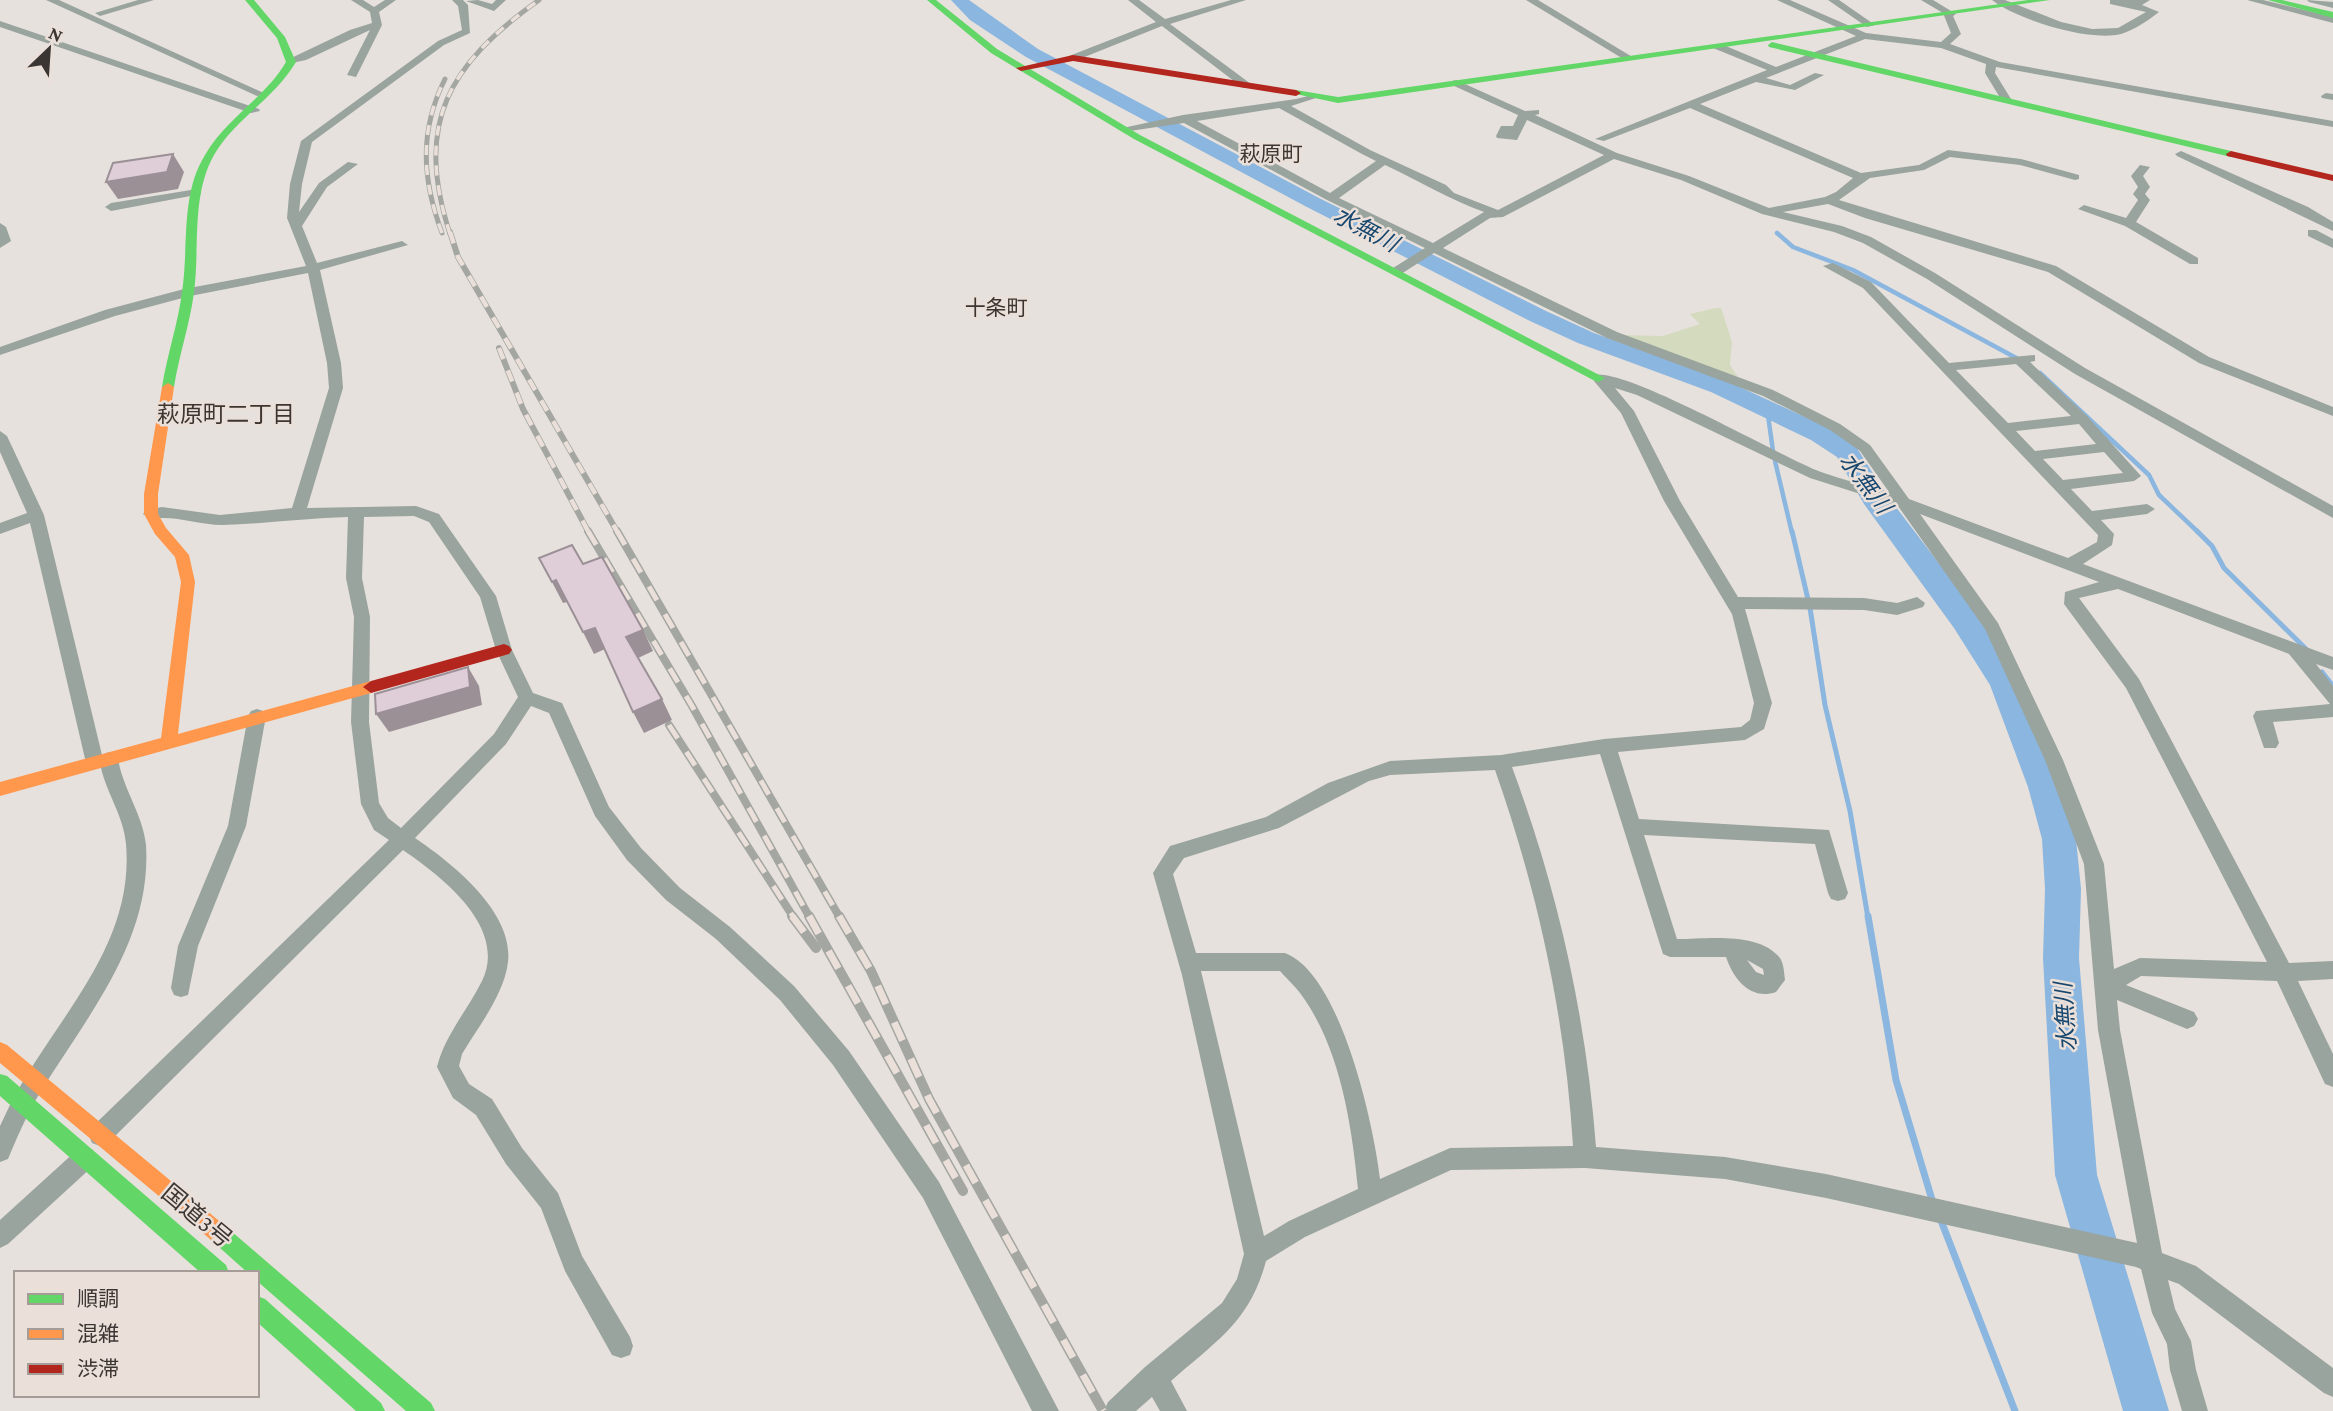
<svg xmlns="http://www.w3.org/2000/svg" width="2333" height="1411" viewBox="0 0 2333 1411" font-family="'Crimson Pro','Noto Sans JP',serif">
	<style>
		.green { fill: #d3dabd }
		.lines { fill: none; stroke-linecap: round; stroke-linejoin: round }
		.stream-far2 { stroke: #8ab6df; stroke-width: 4.5 }
		.stream-far1 { stroke: #8ab6df; stroke-width: 5 }
		.stream { stroke: #8ab6df; stroke-width: 7 }
		.river { fill: #8ab6df; fill-rule: evenodd }
		.street { fill: #9aa49e; fill-rule: evenodd }
		.fast { fill: #63d668; fill-rule: evenodd }
		.slow { fill: #ff974d; fill-rule: evenodd }
		.jam { fill: #b3261e; fill-rule: evenodd }
		.rail-far3-casing { stroke: #a4a6a2; stroke-width: 5 }
		.rail-far2-casing { stroke: #a4a6a2; stroke-width: 6 }
		.rail-far1-casing { stroke: #a4a6a2; stroke-width: 8 }
		.rail-casing { stroke: #a4a6a2; stroke-width: 10 }
		.rail-far3 { stroke: #ebe0d9; stroke-width: 3.5; stroke-dasharray: 10; stroke-linecap: butt }
		.rail-far2 { stroke: #ebe0d9; stroke-width: 4.5; stroke-dasharray: 12; stroke-linecap: butt }
		.rail-far1 { stroke: #ebe0d9; stroke-width: 5; stroke-dasharray: 16; stroke-linecap: butt }
		.rail { stroke: #ebe0d9; stroke-width: 7; stroke-dasharray: 20; stroke-linecap: butt }
		.shaded-wall { fill: #9c9097 }
		.building { fill: #dfced8; stroke: #9c9097; stroke-width: 2 }
		.labels { text-anchor: middle; stroke-width: 5; stroke-linejoin: round; paint-order: stroke }
		.far-quarter-label { font-size: 21px; fill: #3d352f; stroke: #ebe0d9 }
		.water-label { font-size: 23px; font-style: italic; fill: #17476f; stroke: #ebe0d9 }
		.neighbourhood-label { font-size: 23px; fill: #3d352f; stroke: #ebe0d9 }
		.near-street-label { font-size: 24px; fill: #3b3633; stroke: #ebe0d9 }
	</style>
	<rect width="100%" height="100%" fill="#e7e1dd"/>
	<path class="green" d="M1716,308H1721L1732,342L1730,365L1738,377L1617,335L1663,336L1700,324L1690,314Z"/>
	<g class="lines">
		<g class="stream-far2">
			<path d="M1777,233L1793,247L1853,270L2020,360"/>
			<path d="M2040,373L2149,475L2159,495L2199,533"/>
			<path d="M1767,408L1773,451"/>
			<path d="M1775,461L1792,533"/>
		</g>
		<g class="stream-far1">
			<path d="M1792,531L1810,608L1825,705L1850,811L1868,918"/>
			<path d="M2197,531L2212,546L2224,568L2306,649"/>
			<path d="M2322,672L2333,686"/>
		</g>
		<g class="stream">
			<path d="M1868,916L1896,1080L1933,1203"/>
			<path d="M1940,1218L2015,1411"/>
		</g>
		<path class="river" d="M951,0H969L1038,49L1319,198L1546,311L1594,333L1729,382L1829,428L1855,445L1886,494L1976,612L2016,675L2062,787L2076,839L2081,889L2079,958L2097,1175L2169,1411H2123L2055,1175L2043,958L2045,889L2042,839L2028,787L1990,685L1954,628L1864,504L1837,457L1811,440L1711,392L1578,343L1530,321L1305,206L1026,57L970,20Z"/>
		<g class="street">
			<path d="M46,0H59L266,94L257,96Z"/>
			<path d="M138,0H154L100,16L95,13Z"/>
			<path d="M351,0H363L374,7L385,0H396L379,12L382,25L356,77L347,75L370,30L306,60L287,64V60L350,30L372,23L370,12Z"/>
			<path d="M452,0H463L468,5L470,33L444,45L312,142L302,184L299,212L319,183L348,162L358,164L327,187L302,226L317,263L402,241L408,245L320,270L341,363L343,388L307,508L416,506L439,514L496,596L512,650L533,693L562,703L609,807L641,848L680,888L730,927L794,986L849,1051L939,1182L1059,1411H1032L923,1198L833,1065L780,1000L716,939L666,900L627,860L595,816L549,713L531,706L506,744L415,838C452,863 514,912 508,962C504,995 478,1027 462,1054L459,1066L469,1084L492,1099L522,1148L558,1193L582,1256L630,1337L633,1346L630,1355L621,1358L612,1355L565,1271L541,1208L506,1164L476,1115L453,1098L437,1067C445,1035 467,1011 482,981C508,927 442,877 403,850L108,1143L100,1146L92,1143L89,1135L92,1127L389,840L374,830L361,804L351,722L354,617L346,578L348,517C306,518 264,524 222,525C198,525 175,515 151,519L143,514L146,510L162,507L220,515L292,508L329,388L327,363L308,273L190,296L115,316L0,355V347L105,310L184,289L306,266L287,218L290,184L301,141L438,41L462,30L458,6ZM414,516L429,522L480,597L496,650L518,697L494,734L401,828L388,818L379,803L369,722L370,617L362,578L364,517Z"/>
			<path d="M478,0L492,4L496,0H506L494,11L466,1Z"/>
			<path d="M1128,0H1139L1165,19L1231,0H1246L1170,24L1251,84V88H1243L1162,26L1077,60H1069V56L1156,22Z"/>
			<path d="M1526,0H1538L1634,58L1625,60Z"/>
			<path d="M1777,0H1790L1866,33L1941,42L1951,33L1943,13L1921,0H1933L1956,14L1953,16L1961,34L1950,44L2000,62L2333,121V127L1996,67L1995,73L2011,99L2006,102L2002,101L1985,73L1986,64L1941,48L1865,39L1766,78L1790,85L1815,73L1824,75L1795,90L1756,82L1700,104L1861,173L1919,165L1948,150L2021,159L2079,175V179L2075,180L2020,165L1950,157L1924,170L1870,178L1839,200L2056,266L2209,357L2333,407V416L2199,363L2048,272L1865,218L1828,204L1783,212L1842,226L1871,237L1935,273L2085,368L2333,506V518L2075,374L1927,279L1863,243L1834,232L1762,214L1681,180L1614,159L1503,217L1490,218L1443,248L1617,332L1773,390L1840,424L1870,445L1909,499L2068,558L2097,542L2098,535L1863,288L1823,266L1833,263L1871,282L1949,363L2035,355V361L2030,362L2087,416L2141,476L2134,481L2071,489L2092,511L2147,504L2155,509L2147,514L2101,520L2114,534L2112,545L2083,564L2333,657V670L2316,664L2333,686V717L2273,722L2279,743L2276,748H2264L2253,716L2256,711L2330,704L2289,654L2118,589L2079,598L2139,679L2289,963L2333,961V979L2298,981L2333,1054V1087L2325,1084L2277,981L2141,976L2126,985L2194,1012L2198,1019L2194,1026L2187,1029L2117,1000L2120,1030L2162,1253L2196,1266L2333,1368V1397L2324,1393L2179,1284L2168,1280L2175,1309L2191,1341L2196,1370L2208,1411H2182L2170,1370L2167,1344L2152,1313L2141,1269L2136,1267L1826,1198L1725,1179L1585,1168L1451,1170L1305,1237L1266,1261C1250,1322 1215,1342 1171,1381L1187,1411H1160L1152,1397L1136,1411H1104L1108,1402L1145,1367L1222,1303L1237,1279L1244,1254L1182,975L1153,873L1170,846L1266,817L1328,783L1390,761L1501,755L1604,739L1741,727L1750,720L1754,703L1732,614L1664,501L1621,413L1594,381V375C1627,368 1779,456 1821,472C1843,480 1866,485 1889,492L1860,451L1830,430L1763,396L1607,338L1434,253L1401,274H1393V268L1425,248L1327,200L1184,123L1123,132L1118,129L1183,115L1296,99L1316,94V98L1291,106L1370,150L1446,185L1454,193L1498,210L1604,155L1527,120L1517,140L1497,138L1496,136L1501,126H1513L1518,115L1452,85V81L1456,80L1525,111L1539,110V114L1535,115L1617,153L1689,176L1769,208L1825,197L1836,192L1853,178L1690,108L1604,141L1595,139L1767,70L1713,48V44H1721L1776,67L1856,36ZM1279,108L1362,154L1376,161L1330,193L1197,121ZM1385,165C1419,181 1449,199 1484,212L1433,243L1339,198ZM2016,364L2071,416L2008,423L1956,370ZM1615,388L1637,395L1810,478L1898,506L1985,629L2045,760L2084,864L2098,1030L2137,1243L1826,1174L1725,1157L1596,1147C1586,1016 1558,891 1512,767L1600,754L1663,954L1670,957H1726C1733,978 1750,1001 1776,992L1785,980C1784,973 1784,964 1780,958C1759,931 1707,939 1677,939L1644,835L1815,844L1828,893L1831,899L1838,901L1845,899L1848,893L1829,830L1639,819L1618,752L1745,740L1764,729L1772,703L1745,609L1864,610L1897,615L1923,607L1925,603L1917,597L1897,603L1864,598L1738,597L1680,501L1634,411ZM2079,424L2096,444L2035,451L2016,431ZM2104,452L2123,473L2063,480L2043,459ZM1920,514L2099,582L2065,592L2064,604L2126,688L2267,962L2140,958L2114,969L2104,864L2063,760L1998,623ZM1495,770C1538,892 1565,1016 1573,1146L1450,1148L1380,1179C1374,1126 1341,974 1285,953H1196L1173,874L1184,858L1279,828L1369,781L1390,775ZM1747,960L1763,969L1764,975L1756,972ZM1201,971H1280C1288,980 1298,989 1305,1000C1341,1053 1352,1127 1358,1189L1289,1221L1264,1236Z"/>
			<path d="M1828,0H1839L1875,25L1867,27Z"/>
			<path d="M1992,0H2005L2061,22L2092,29L2118,28L2146,12L2110,4V0H2150L2142,5L2159,12C2149,20 2134,30 2121,34C2089,42 2018,20 1992,0Z"/>
			<path d="M2247,0H2263L2333,17V23Z"/>
			<path d="M2307,0L2333,2V8L2309,2Z"/>
			<path d="M0,21L259,109L260,111L251,113L0,27Z"/>
			<path d="M2326,93L2333,94V100L2322,98L2321,96Z"/>
			<path d="M2181,151L2308,207L2333,222V231L2177,156L2175,154Z"/>
			<path d="M2140,165L2150,167L2143,176L2150,187L2145,194L2150,200L2136,222L2198,258V264H2190L2125,226L2078,209L2084,205L2126,218L2138,200L2133,194L2138,187L2131,176Z"/>
			<path d="M197,189L201,190V194L111,211L105,207L111,203Z"/>
			<path d="M0,223L6,227L11,241L0,248Z"/>
			<path d="M2308,230H2316L2333,239V248L2308,236Z"/>
			<path d="M0,431L7,436L44,515L102,755L109,752L115,754L118,759C123,789 143,815 146,845C152,943 85,1018 38,1096C26,1116 17,1138 8,1159L0,1162V1126L9,1107C52,1021 135,949 126,844C124,817 107,794 101,768H89L86,763L30,523L0,534V523L27,513L0,452Z"/>
			<path d="M257,709L263,711L266,716L246,826L198,946L188,995L181,997L174,995L171,988L178,946L228,826L248,716L251,711Z"/>
			<path d="M85,1147L93,1150L96,1158L93,1166L8,1244L0,1248V1220L77,1150Z"/>
		</g>
		<g class="fast">
			<path d="M245,0H254L285,37L296,62C274,99 235,119 214,155C191,196 200,247 194,292C190,324 179,355 174,387L168,391L162,387C167,355 178,324 182,292C189,247 180,195 205,155C226,118 265,98 286,62L277,38Z"/>
			<path d="M927,0H936L997,49L1140,135L1605,378L1599,382L1595,381L1134,139L991,53Z"/>
			<path d="M2028,0H2050L1338,103L1291,93L1296,90L1338,97Z"/>
			<path d="M2268,0H2282L2333,12V18Z"/>
			<path d="M1772,42L2231,151L2236,154L2231,157L1769,47L1768,45Z"/>
			<path d="M0,1074L7,1076L226,1265L229,1273H201L0,1096Z"/>
			<path d="M217,1221L224,1225L431,1403L435,1411H406L257,1281V1273H248L210,1239L206,1232L210,1225Z"/>
			<path d="M257,1296L265,1299L381,1403L385,1411H356L257,1322Z"/>
		</g>
		<g class="slow">
			<path d="M168,383L174,387L158,494V514L166,528L189,555L195,582L178,734L371,681L379,687L371,693L0,796V782L161,738L181,582L175,557L155,534L144,514V494L162,387Z"/>
			<path d="M0,1042L7,1045L224,1225L228,1232L224,1239L217,1243L210,1239L0,1063Z"/>
		</g>
		<g class="jam">
			<path d="M1073,55L1296,90L1301,93L1296,96L1073,61L1021,71L1016,68Z"/>
			<path d="M2231,151L2333,175V181L2227,156L2226,154Z"/>
			<path d="M504,644L509,646L512,650L509,654L371,693L363,687L371,681Z"/>
		</g>
		<g class="rail-far3-casing">
			<g id="rail-far3">
				<path d="M442,233C422,179 419,131 445,79"/>
				<path d="M450,234C414,123 448,65 539,0"/>
			</g>
		</g>
		<g class="rail-far2-casing">
			<g id="rail-far2">
				<path d="M450,232L458,257L618,533"/>
				<path d="M499,348L523,409L589,533"/>
			</g>
		</g>
		<g class="rail-far1-casing">
			<g id="rail-far1">
				<path d="M588,531L692,706L810,918"/>
				<path d="M617,531L840,918"/>
				<path d="M669,725L794,918"/>
			</g>
		</g>
		<g class="rail-casing">
			<g id="rail">
				<path d="M792,916L816,948"/>
				<path d="M809,916L963,1191"/>
				<path d="M839,916L871,971L929,1099L1103,1411"/>
			</g>
		</g>
		<use href="#rail-far3" class="rail-far3"/>
		<use href="#rail-far2" class="rail-far2"/>
		<use href="#rail-far1" class="rail-far1"/>
		<use href="#rail" class="rail"/>
	</g>
	<g class="shaded-wall">
		<path d="M173,154L184,172L178,189L118,199L106,182Z"/>
		<path d="M556,580L567,602L563,603L552,582Z"/>
		<path d="M595,628L605,649L594,654L583,632Z"/>
		<path d="M643,630L653,651L636,659L626,637Z"/>
		<path d="M468,667L479,686L482,705L389,732L376,714Z"/>
		<path d="M662,699L672,720L644,733L633,712Z"/>
	</g>
	<g class="building">
		<path d="M173,154L167,172L106,182L113,163Z"/>
		<path d="M572,545L583,564L602,557L643,630L626,637L662,699L633,712L595,628L583,632L556,580L552,582L539,558Z"/>
		<path d="M468,667L470,687L376,714L375,694Z"/>
	</g>
	<g class="labels">
		<g class="far-quarter-label">
			<text x="1271" y="161">萩原町</text>
			<text x="996" y="315">十条町</text>
		</g>
		<g class="water-label">
			<text transform="translate(1366 229) rotate(28)" y="8">水無川</text>
			<text transform="translate(1866 483) rotate(53)" y="8">水無川</text>
			<text transform="translate(2065 1017) rotate(-94)" y="8">水無川</text>
		</g>
		<g class="neighbourhood-label">
			<text x="226" y="422">萩原町二丁目</text>
		</g>
		<g class="near-street-label">
			<text transform="translate(197 1216) rotate(40)" y="8">国道3号</text>
		</g>
	</g>
	<rect x="14" y="1271" width="245" height="126" fill="#ebe0d9" stroke="#a59c97" stroke-width="2"/>
	<rect x="28" y="1294" width="35" height="10" fill="#63d668" stroke="#a59c97" stroke-width="2"/>
	<text x="77" y="1306" font-size="21" fill="#3b3633">順調</text>
	<rect x="28" y="1329" width="35" height="10" fill="#ff974d" stroke="#a59c97" stroke-width="2"/>
	<text x="77" y="1341" font-size="21" fill="#3b3633">混雑</text>
	<rect x="28" y="1364" width="35" height="10" fill="#b3261e" stroke="#a59c97" stroke-width="2"/>
	<text x="77" y="1376" font-size="21" fill="#3b3633">渋滞</text>
	<g transform="translate(49 49) rotate(25)" stroke="#ebe0d9" stroke-width="5" paint-order="stroke">
	<path d="M0-5L12 26L0 18L-12 26Z" fill="#3b3633"/>
	<text y="-10" font-size="19" font-weight="bold" text-anchor="middle" fill="#3b3633">N</text>
	</g>
</svg>
